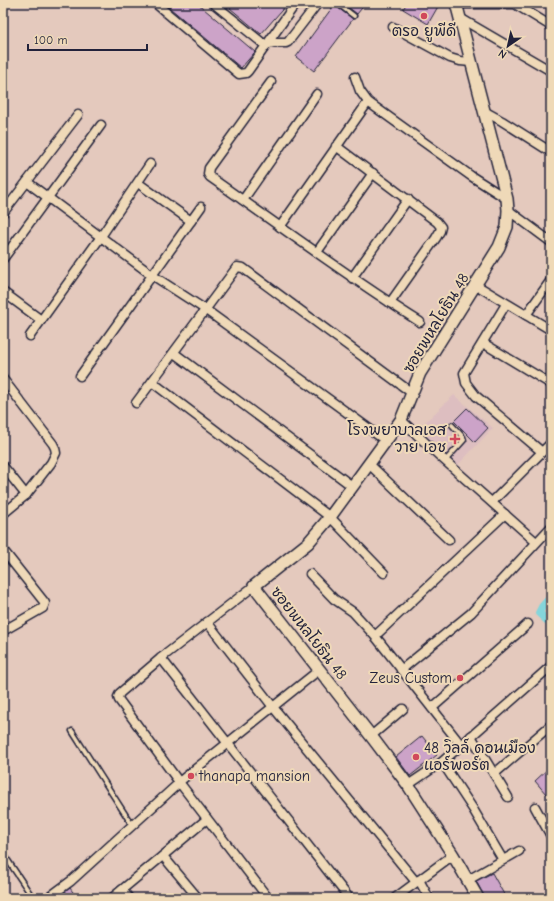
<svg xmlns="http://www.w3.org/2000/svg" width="554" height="901" viewBox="0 0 554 901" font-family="'Comic Neue','Playpen Sans Thai',sans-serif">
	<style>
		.built { fill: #ddbec0 }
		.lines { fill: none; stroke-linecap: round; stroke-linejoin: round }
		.canal { stroke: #84d5db; stroke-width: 8 }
		.building { fill: #cca3c8; stroke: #22223b }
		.service-casing { stroke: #22223b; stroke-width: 7 }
		.minor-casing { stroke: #22223b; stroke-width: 11 }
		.tertiary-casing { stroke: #22223b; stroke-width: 14 }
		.service { stroke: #efd9b8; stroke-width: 4 }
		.minor { stroke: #efd9b8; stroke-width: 8 }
		.tertiary { stroke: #efd9b8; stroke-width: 11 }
		.poi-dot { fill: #d1495b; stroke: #efd9b8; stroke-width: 1.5 }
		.labels { text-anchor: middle; stroke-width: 4; stroke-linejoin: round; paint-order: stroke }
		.poi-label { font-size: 15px; fill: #22223b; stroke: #efd9b8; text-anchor: end }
		.street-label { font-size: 15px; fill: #22223b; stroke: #efd9b8 }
	</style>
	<rect width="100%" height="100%" fill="#e4c9bd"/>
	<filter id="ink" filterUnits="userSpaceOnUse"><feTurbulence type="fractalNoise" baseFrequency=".025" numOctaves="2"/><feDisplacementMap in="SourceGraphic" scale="8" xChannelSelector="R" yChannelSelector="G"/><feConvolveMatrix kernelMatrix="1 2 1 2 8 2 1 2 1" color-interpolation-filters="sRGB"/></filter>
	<g filter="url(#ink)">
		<path class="built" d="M454,395L493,428L456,467L418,429Z"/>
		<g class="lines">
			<path class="canal" d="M551,597L542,607L539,613L551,624"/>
		</g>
		<g class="building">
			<path d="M164,3H197L255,52L241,68Z"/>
			<path d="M224,3H288L261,34Z"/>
			<path d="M343,3H366L357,14Z"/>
			<path d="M407,3H440L428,24L403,9Z"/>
			<path d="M334,5L353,19L314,71L296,57Z"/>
			<path d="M467,408L488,428L475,442L454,421Z"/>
			<path d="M422,736L437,755L410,776L396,757Z"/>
			<path d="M551,766V790L546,794L535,781Z"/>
			<path d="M492,873L506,898H485L476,881Z"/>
			<path d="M70,888L77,898H57Z"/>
		</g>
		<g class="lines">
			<g class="service-casing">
				<g id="service">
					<path d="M337,3L354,16"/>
					<path d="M445,461L464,440L463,437L452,425"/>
					<path d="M72,731L132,825"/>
					<path d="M3,853L33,898"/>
				</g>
			</g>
			<g class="minor-casing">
				<g id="minor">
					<path d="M155,3L239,74L246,73L248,71L296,3"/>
					<path d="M213,3L265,45"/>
					<path d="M456,4H515L551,26"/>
					<path d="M460,18L551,71"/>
					<path d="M393,27L450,58L460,61L471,62"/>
					<path d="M265,45L273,43H286L288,42L318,3"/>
					<path d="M355,77L360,91L368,102L471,176L507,199"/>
					<path d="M271,82L209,168L208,174L210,177C280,226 348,277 420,322"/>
					<path d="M484,111L502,121L551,152"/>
					<path d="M336,146L437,222L441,227L440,231L436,238L390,303"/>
					<path d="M27,182L152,275L206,310L386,441"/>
					<path d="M138,183L191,221"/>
					<path d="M243,200L317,94"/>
					<path d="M508,210L551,242"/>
					<path d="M3,213L78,115"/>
					<path d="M280,227L368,102"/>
					<path d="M317,252L373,173"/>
					<path d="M3,259L101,125"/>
					<path d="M352,278L408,199"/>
					<path d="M476,285L551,330"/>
					<path d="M3,292L41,320"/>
					<path d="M506,304L464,373L466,383L476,396L542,452"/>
					<path d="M526,315L551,280"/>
					<path d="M30,336L100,238L150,164"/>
					<path d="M483,343L551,384"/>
					<path d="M174,353L352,486"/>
					<path d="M80,376L201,207"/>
					<path d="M3,379L53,444L55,448L56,453L51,463L26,495L3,514"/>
					<path d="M152,382L330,517L384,573"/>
					<path d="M136,403L237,267L243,268L412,393"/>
					<path d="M401,420L443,459L536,542"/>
					<path d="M369,464L449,540"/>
					<path d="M3,466L26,495"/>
					<path d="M492,502L551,443"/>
					<path d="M3,550L45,603L43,608L3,631"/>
					<path d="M310,574L334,599L353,612L375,636L461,745"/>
					<path d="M254,586L161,658L120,693L118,697L119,700L179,782L268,898"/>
					<path d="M207,622L273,707L416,882"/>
					<path d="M375,636L505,514"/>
					<path d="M161,658L349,898"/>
					<path d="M401,670L471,613L551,527"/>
					<path d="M432,708L528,624"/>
					<path d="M371,736L403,709"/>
					<path d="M471,736L508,797"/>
					<path d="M442,762L473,809L503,860"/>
					<path d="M494,774L551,725"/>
					<path d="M179,782L319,670"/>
					<path d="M408,785L442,762L551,666"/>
					<path d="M535,807L551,836"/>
					<path d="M163,856L198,898"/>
					<path d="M419,880L429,898"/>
					<path d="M468,880L519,851"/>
					<path d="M122,890L129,898"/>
					<path d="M48,898L71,881L179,783"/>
					<path d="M112,898L207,819"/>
					<path d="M395,898L453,855"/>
				</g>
			</g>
			<g class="tertiary-casing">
				<path id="tertiary" d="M456,3L507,199L508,210L507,227L499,247L420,373L401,420L330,517L308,543L254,586L371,736L408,785L453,855L478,898"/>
			</g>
			<use href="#service" class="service"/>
			<use href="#minor" class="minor"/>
			<use href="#tertiary" class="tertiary"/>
		</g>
	</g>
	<g class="poi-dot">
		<circle cx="424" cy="16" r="4"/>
		<path d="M453 433h4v4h4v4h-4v4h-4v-4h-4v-4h4z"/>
		<circle cx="460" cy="678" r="4"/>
		<circle cx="416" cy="757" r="4"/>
		<circle cx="191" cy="776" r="4"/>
	</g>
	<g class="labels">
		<g class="poi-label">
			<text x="424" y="36" text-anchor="middle">ตรอ ยูพีดี</text>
			<text x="446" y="435">โรงพยาบาลเอส<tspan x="446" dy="17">วาย เอช</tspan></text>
			<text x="452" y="683">Zeus Custom</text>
			<text x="424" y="753" text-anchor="start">48 วิลล์ ดอนเมือง<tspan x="424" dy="17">แอร์พอร์ต</tspan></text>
			<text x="199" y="781" text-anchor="start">thanapa mansion</text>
		</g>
		<g class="street-label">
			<text transform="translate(436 323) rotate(-59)" y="5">ซอยพหลโยธิน 48</text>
			<text transform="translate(309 633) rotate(52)" y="5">ซอยพหลโยธิน 48</text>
		</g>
	</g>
	<rect width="554" height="901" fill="none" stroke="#efd9b8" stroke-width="16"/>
	<rect x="8" y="8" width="538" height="885" fill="none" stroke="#22223b" stroke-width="1.5" filter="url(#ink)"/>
	<g transform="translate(508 46) rotate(214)" stroke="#efd9b8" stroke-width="3" paint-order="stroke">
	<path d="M0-3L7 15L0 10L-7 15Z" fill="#22223b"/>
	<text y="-6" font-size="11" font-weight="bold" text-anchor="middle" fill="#22223b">N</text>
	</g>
	<path d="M28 44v6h119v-6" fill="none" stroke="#22223b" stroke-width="2"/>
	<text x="34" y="44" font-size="12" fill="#22223b" stroke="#efd9b8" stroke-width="3" paint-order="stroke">100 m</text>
</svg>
